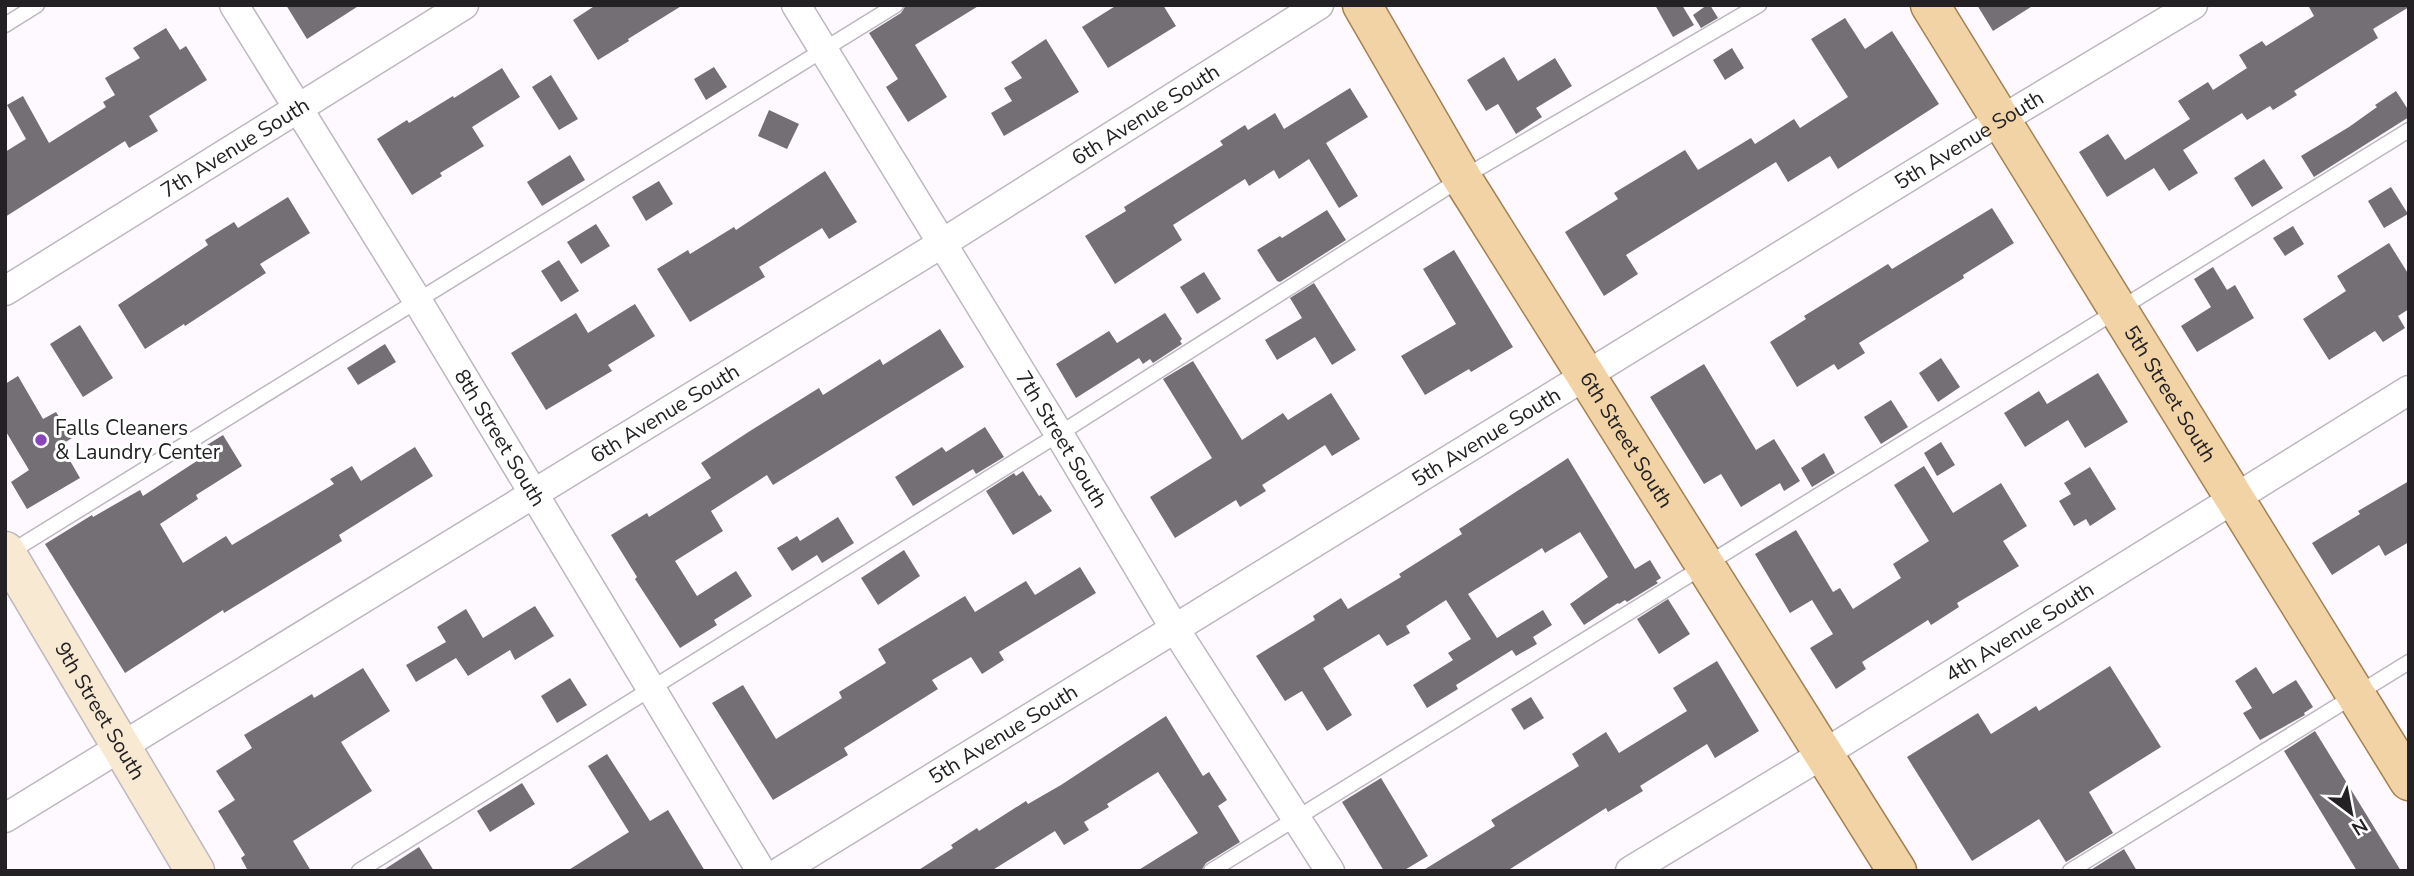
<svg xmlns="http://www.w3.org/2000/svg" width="2414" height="876" viewBox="0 0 2414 876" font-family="'Nunito Sans',sans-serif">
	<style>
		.building { fill: #736f75 }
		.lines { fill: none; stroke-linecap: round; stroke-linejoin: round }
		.service-casing { stroke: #bdb8bf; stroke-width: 17 }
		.minor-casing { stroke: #bdb8bf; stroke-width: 31 }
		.secondary-casing { stroke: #bdb8bf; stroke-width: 41 }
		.primary-casing { stroke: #a28252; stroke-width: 41 }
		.service { stroke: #fff; stroke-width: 14 }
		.minor { stroke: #fff; stroke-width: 28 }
		.secondary { stroke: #f8e9d3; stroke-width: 38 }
		.primary { stroke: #f1d3a6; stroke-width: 38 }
		.poi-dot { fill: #8946ba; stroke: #fff; stroke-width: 2.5 }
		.labels { text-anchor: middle; stroke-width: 6; stroke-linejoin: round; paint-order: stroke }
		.street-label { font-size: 21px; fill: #232124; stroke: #fff }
		.poi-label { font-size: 21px; fill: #232124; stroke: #fff; text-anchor: start }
	</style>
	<rect width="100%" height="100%" fill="#fdf9ff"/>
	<g class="building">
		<path d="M286,5H360L307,39Z"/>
		<path d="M596,5H683L628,39L629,41L598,60L573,20Z"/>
		<path d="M906,5H980L915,45L947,97L908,122L886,87L898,79L869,33L901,13Z"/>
		<path d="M1117,5H1163L1176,26L1108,68L1082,27Z"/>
		<path d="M1655,5H1682L1694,25L1673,37Z"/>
		<path d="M1707,5H1710L1718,18L1701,28L1693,15Z"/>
		<path d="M1977,5H2034L1993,31Z"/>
		<path d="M2308,5L2409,7L2373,29L2378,38L2294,91L2297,95L2273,110L2270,106L2247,120L2242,113L2183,150L2198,173L2169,191L2154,168L2107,197L2079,152L2108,134L2125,160L2190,119L2178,101L2208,82L2213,90L2247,68L2239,55L2262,41L2266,46L2314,16Z"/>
		<path d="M1845,18L1865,49L1892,31L1939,104L1838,169L1830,156L1788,182L1776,162L1626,255L1638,274L1604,296L1565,232L1618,199L1614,193L1685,150L1698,170L1751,138L1755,144L1794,119L1800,128L1848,97L1811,39Z"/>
		<path d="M166,28L180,50L186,46L207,80L149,116L158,131L129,148L125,141L5,217V152L26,139L7,105L23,96L49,143L106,107L103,102L115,95L105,78L140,58L133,48Z"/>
		<path d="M1046,39L1079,92L1004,136L991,113L1012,101L1004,88L1022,78L1011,62Z"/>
		<path d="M1732,48L1744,68L1725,80L1713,60Z"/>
		<path d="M1504,57L1518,81L1555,58L1572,86L1536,108L1542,117L1516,134L1498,104L1486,111L1467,80Z"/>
		<path d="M714,67L727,87L706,100L694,79Z"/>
		<path d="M502,68L520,97L472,127L484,146L440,173L442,176L412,195L377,139L407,120L409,123L453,96L454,98Z"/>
		<path d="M551,75L578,119L559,130L532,87Z"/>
		<path d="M1350,88L1368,117L1326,143L1358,196L1339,208L1309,159L1279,179L1274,170L1249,186L1245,179L1173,225L1182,240L1115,284L1085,236L1126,211L1124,207L1223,145L1220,141L1245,125L1248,130L1275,113L1284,129Z"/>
		<path d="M2396,91L2409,111V117L2314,177L2301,156L2349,127L2377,107L2375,105Z"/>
		<path d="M769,110L799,124L787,149L758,136Z"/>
		<path d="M570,155L585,180L542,206L527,182Z"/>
		<path d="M2264,159L2283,188L2252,207L2234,178Z"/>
		<path d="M825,171L857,222L829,239L822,228L759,267L765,277L690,322L657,269L688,250L690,254L734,227L736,230Z"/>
		<path d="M659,181L673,204L646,221L632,197Z"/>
		<path d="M2391,187L2408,214L2384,228L2368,201Z"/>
		<path d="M288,197L310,233L260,264L266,273L185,326L184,324L145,349L118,305L208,245L205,240L234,222L238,228Z"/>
		<path d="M1992,208L2014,243L1963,275L1964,278L1859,343L1865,353L1838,370L1834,364L1797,387L1770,342L1806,319L1804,316L1888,264L1892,269Z"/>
		<path d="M1327,210L1346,240L1280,282L1277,281L1257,250L1280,236L1282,238Z"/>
		<path d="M596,224L610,246L581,264L567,242Z"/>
		<path d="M2293,226L2304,244L2285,256L2273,238Z"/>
		<path d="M2389,243L2409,275V309L2398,316L2405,328L2383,342L2375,331L2329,360L2303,319L2346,291L2337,276Z"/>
		<path d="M1454,250L1513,347L1471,372L1469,369L1425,395L1401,356L1456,324L1423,269Z"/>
		<path d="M559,260L579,291L561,302L541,271Z"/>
		<path d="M2213,267L2227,290L2235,285L2254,318L2197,352L2181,326L2211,307L2194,279Z"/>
		<path d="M1204,272L1221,299L1197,314L1180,287Z"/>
		<path d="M1314,283L1356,350L1332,365L1315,337L1277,360L1265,340L1302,318L1290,298Z"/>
		<path d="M635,304L655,336L608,365L612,371L546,410L511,353L576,313L588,333Z"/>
		<path d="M1165,313L1182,339L1180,341L1182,344L1153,363L1150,359L1143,364L1139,358L1076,398L1056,364L1109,331L1117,343Z"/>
		<path d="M80,325L113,378L83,397L50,344Z"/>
		<path d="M940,329L964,367L773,485L767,475L711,511L723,531L675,561L697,596L736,571L752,596L714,620L717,625L680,648L635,579L637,577L611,535L647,513L649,517L711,478L701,463L750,431L819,388L823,395L880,359L883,365Z"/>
		<path d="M385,344L396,362L358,385L347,368Z"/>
		<path d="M1941,358L1960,387L1938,402L1919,373Z"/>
		<path d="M1193,361L1242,440L1283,413L1288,420L1331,393L1360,439L1332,456L1325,445L1262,485L1266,491L1240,507L1236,500L1175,538L1150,497L1212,458L1163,379Z"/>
		<path d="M1704,364L1756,450L1774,439L1800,481L1784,491L1780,483L1741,507L1721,474L1704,484L1650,397Z"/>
		<path d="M2098,373L2128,422L2085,448L2068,420L2025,447L2004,413L2039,391L2047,404Z"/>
		<path d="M18,376L43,419L56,412L72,438L61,445L80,478L27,509L11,482L29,470L5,430V384Z"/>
		<path d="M1891,400L1908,427L1881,444L1864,417Z"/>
		<path d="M985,427L1004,457L976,474L973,469L913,506L895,477L942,447L946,452Z"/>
		<path d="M223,435L242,466L196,495L198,499L160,524L183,563L226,536L232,545L334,484L330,479L352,466L361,481L415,447L433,476L339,535L342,541L224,613L223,610L125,673L45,544L92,515L93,517L140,490L143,496L203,457L199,450Z"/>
		<path d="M1941,442L1955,465L1937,476L1924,453Z"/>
		<path d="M1824,453L1835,473L1812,487L1801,468Z"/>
		<path d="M1568,458L1635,569L1650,560L1661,578L1656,581L1658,583L1627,602L1625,600L1619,604L1618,603L1584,625L1570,604L1608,577L1580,532L1545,553L1542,548L1468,594L1497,638L1543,610L1552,625L1533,637L1537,644L1516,656L1512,650L1456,685L1458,689L1427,708L1413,685L1453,660L1448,653L1471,639L1446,600L1406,626L1410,633L1387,646L1379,634L1323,668L1352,715L1327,731L1302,691L1285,701L1256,656L1315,620L1313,616L1341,598L1348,609L1401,577L1399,574L1462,534L1459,529Z"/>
		<path d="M1924,466L1953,513L2001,483L2027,526L2003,541L2019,566L1957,603L1959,607L1931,625L1928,620L1862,662L1866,669L1836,689L1810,648L1833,634L1812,600L1790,613L1755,554L1796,530L1833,592L1840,588L1853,609L1901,578L1893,564L1929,541L1894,485Z"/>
		<path d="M2090,467L2116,509L2090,526L2086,519L2074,526L2059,501L2071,494L2064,483Z"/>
		<path d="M1023,471L1039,496L1041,495L1052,511L1013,535L986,491L1014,473L1016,476Z"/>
		<path d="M2409,481V542L2385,556L2379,545L2332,575L2312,543L2360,514L2358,511Z"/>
		<path d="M838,517L854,543L822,563L817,555L792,571L777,548L797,536L800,541Z"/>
		<path d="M904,550L920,576L878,605L861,578Z"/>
		<path d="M1080,567L1096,593L999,652L1004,660L982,674L971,657L932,680L938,689L844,748L848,755L773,800L712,703L743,685L776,739L842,698L839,692L886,663L878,649L965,596L975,612L1026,581L1035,595Z"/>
		<path d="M1668,599L1690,634L1659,654L1637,619Z"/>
		<path d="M535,606L554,636L515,660L510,650L468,676L456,658L416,682L406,665L446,642L437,627L466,609L483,638Z"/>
		<path d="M1717,661L1759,731L1715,758L1707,744L1640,786L1643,791L1608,812L1606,808L1507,871H1422L1495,826L1491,820L1579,766L1572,754L1606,732L1619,753L1687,711L1673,688Z"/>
		<path d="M2110,666L2161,747L2089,792L2113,833L2066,862L2039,819L1972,861L1907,757L1978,713L1991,734L2036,706L2039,711Z"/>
		<path d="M2256,667L2273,694L2296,680L2313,707L2304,713L2305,715L2260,740L2243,713L2252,708L2235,681Z"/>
		<path d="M363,668L390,711L341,742L372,791L293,841L311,871H248L241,858L245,855L218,811L235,800L216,771L252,748L244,735L312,694L314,698Z"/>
		<path d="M570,678L587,705L557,723L541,696Z"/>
		<path d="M1531,697L1544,718L1524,730L1511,709Z"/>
		<path d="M1166,716L1203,776L1209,772L1227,800L1218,806L1240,842L1206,863L1201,871H1137L1198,833L1158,772L1107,804L1109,807L1084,822L1089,830L1064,845L1055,831L991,871H917L953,848L951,845L977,828L979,831L1026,801L1028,804L1061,785Z"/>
		<path d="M2315,731L2401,871H2357L2284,751Z"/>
		<path d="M607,754L650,821L668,810L705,871H567L629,832L588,766Z"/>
		<path d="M1381,778L1428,856L1403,871H1384L1342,802Z"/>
		<path d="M522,783L535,804L490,832L477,811Z"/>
		<path d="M419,847L434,871H382Z"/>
		<path d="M2124,849L2137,871H2089Z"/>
	</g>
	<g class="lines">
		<g class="service-casing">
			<g id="service">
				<path d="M5,25L37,5"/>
				<path d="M9,553L896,5"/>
				<path d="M359,871L1059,434L1462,178L1759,5"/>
				<path d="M1211,871C1611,625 2008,374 2409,130"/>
				<path d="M2070,871L2409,662"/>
			</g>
		</g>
		<g class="minor-casing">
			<g id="minor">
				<path id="s1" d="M234,5L417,300L761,871"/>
				<path id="s2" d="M796,5L1059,434L1175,629L1330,871"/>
				<path id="s3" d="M5,291L464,5"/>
				<path id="s4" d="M5,818L941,244L1319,5"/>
				<path id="s5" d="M781,871L2001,120L2193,5"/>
				<path id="s6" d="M1630,871L1825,753L2409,390"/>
			</g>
		</g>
		<g class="secondary-casing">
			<g id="secondary">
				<path id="s7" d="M5,551L195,871"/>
			</g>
		</g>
		<g class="primary-casing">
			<g id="primary">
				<path id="s8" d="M1362,5L1462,178L1897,871"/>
				<path id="s9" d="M1930,5L2409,781"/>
			</g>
		</g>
		<use href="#service" class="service"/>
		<use href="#minor" class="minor"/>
		<use href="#secondary" class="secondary"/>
		<use href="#primary" class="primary"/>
	</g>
	<circle class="poi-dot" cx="41" cy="440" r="7"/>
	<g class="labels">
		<g class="street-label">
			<text dy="7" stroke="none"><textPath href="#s4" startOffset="1340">6th Avenue South</textPath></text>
			<text dy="7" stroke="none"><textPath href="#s5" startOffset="1395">5th Avenue South</textPath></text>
			<text dy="7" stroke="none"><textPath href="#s3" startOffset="271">7th Avenue South</textPath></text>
			<text dy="7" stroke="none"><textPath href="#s9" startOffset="457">5th Street South</textPath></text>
			<text dy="7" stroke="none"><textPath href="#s4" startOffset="774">6th Avenue South</textPath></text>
			<text dy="7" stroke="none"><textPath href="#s1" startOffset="508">8th Street South</textPath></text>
			<text dy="7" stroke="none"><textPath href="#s5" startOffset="828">5th Avenue South</textPath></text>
			<text dy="7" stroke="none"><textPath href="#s2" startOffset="509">7th Street South</textPath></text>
			<text dy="7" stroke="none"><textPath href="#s8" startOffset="509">6th Street South</textPath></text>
			<text dy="7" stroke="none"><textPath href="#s6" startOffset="457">4th Avenue South</textPath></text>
			<text dy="7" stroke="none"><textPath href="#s7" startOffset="186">9th Street South</textPath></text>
			<text dy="7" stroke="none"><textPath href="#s5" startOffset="261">5th Avenue South</textPath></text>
		</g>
		<g class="poi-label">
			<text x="55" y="435">Falls Cleaners<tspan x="55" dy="24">&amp; Laundry Center</tspan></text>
		</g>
	</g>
	<rect width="2414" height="876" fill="none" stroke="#232124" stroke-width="14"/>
	<g transform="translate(2351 813) rotate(148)" stroke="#ffffff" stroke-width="5" paint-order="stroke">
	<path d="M0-5L12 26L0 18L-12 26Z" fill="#232124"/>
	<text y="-10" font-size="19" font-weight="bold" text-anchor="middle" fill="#232124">N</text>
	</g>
</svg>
